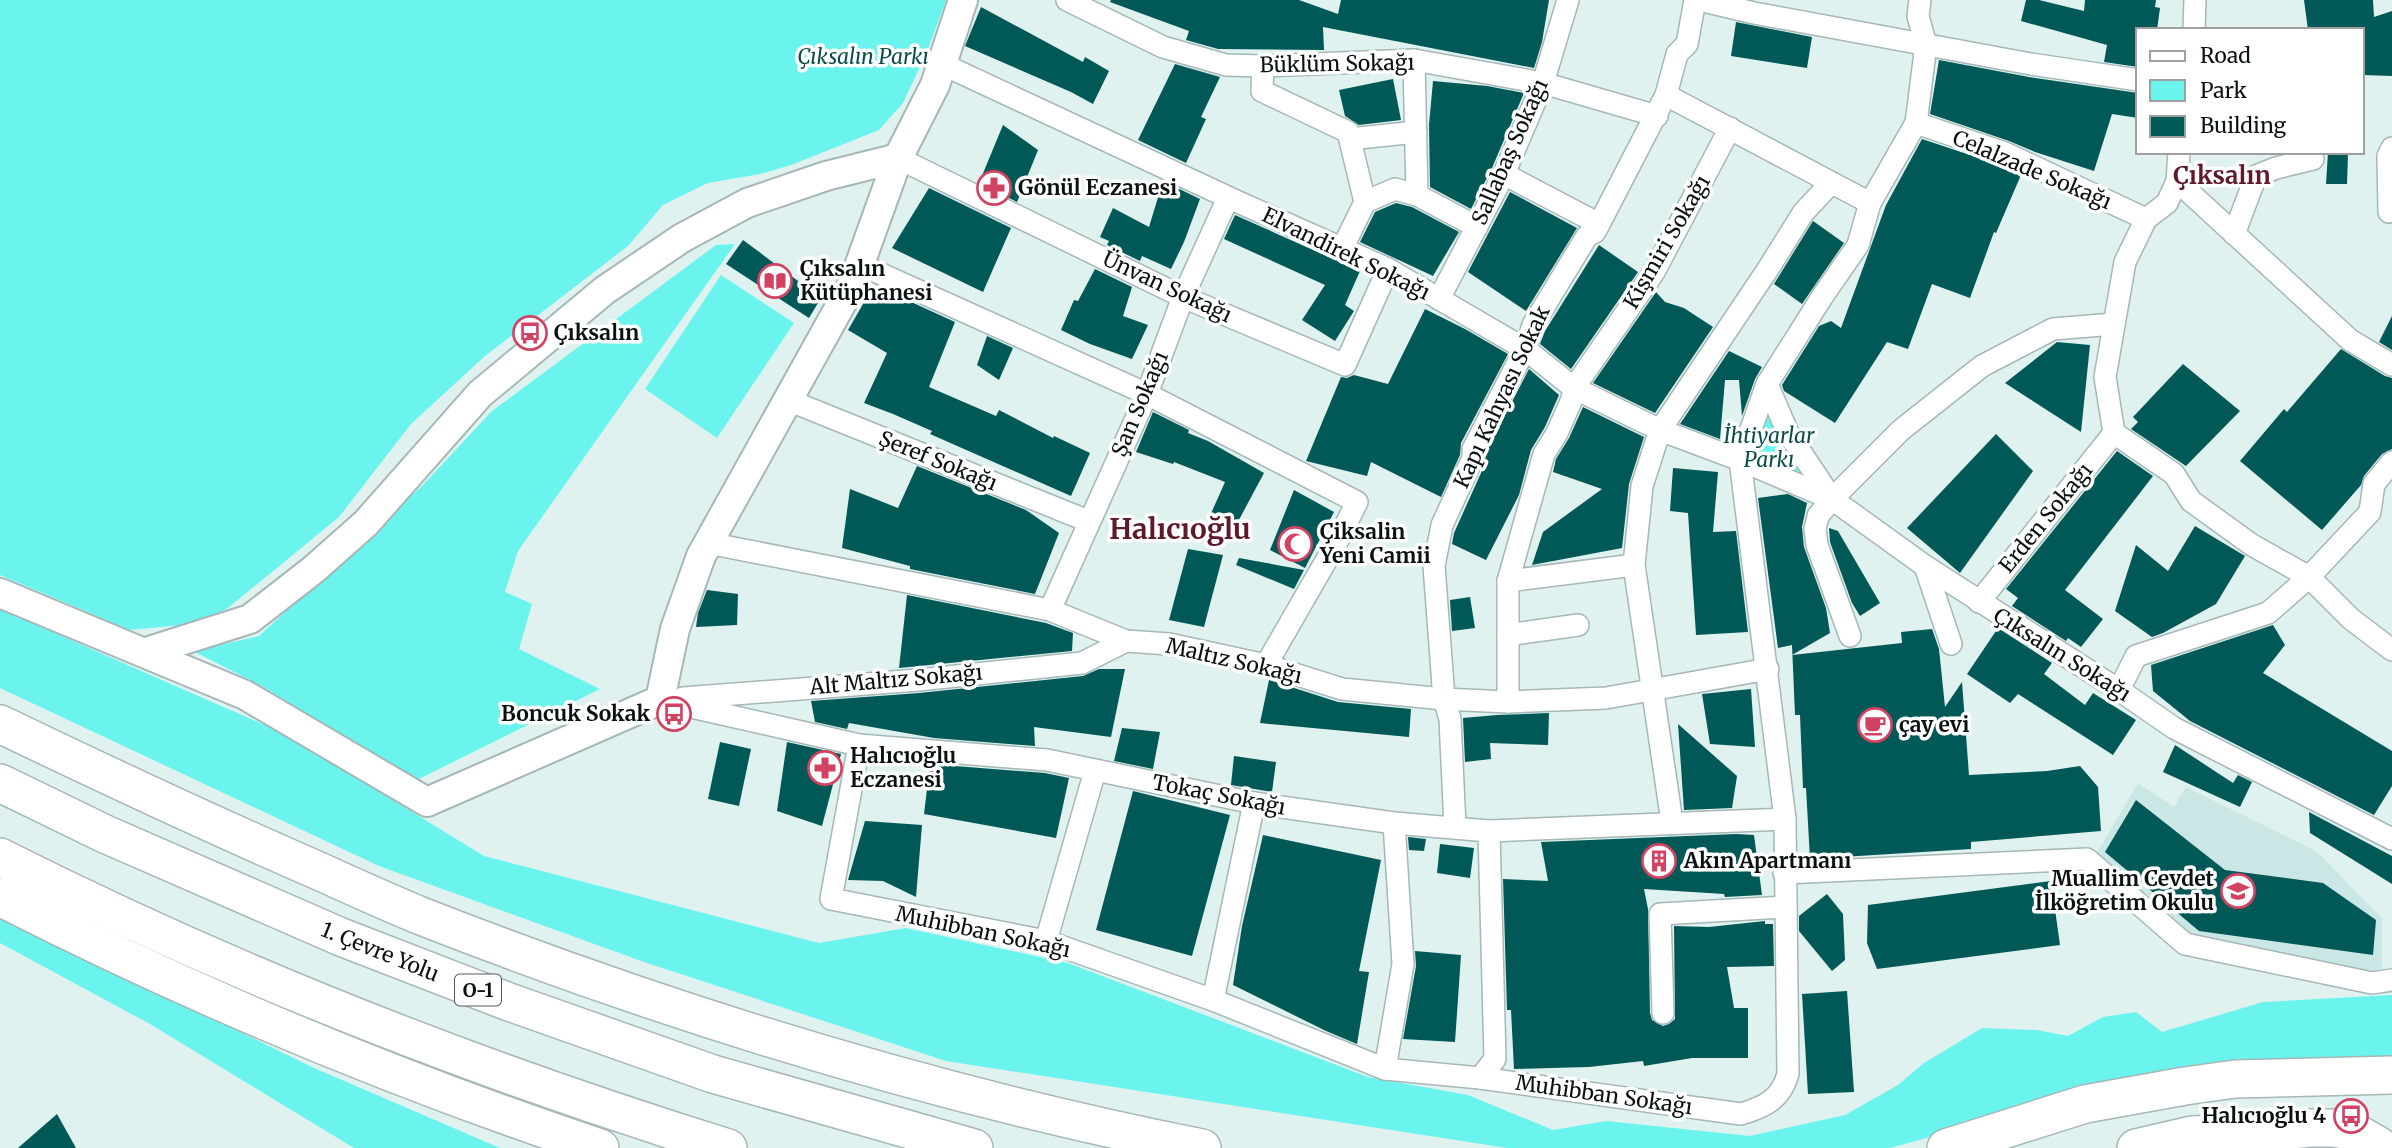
<svg xmlns="http://www.w3.org/2000/svg" width="2392" height="1148" viewBox="0 0 2392 1148" font-family="Merriweather,serif">
	<style>
		.built { fill: #cbe7e5 }
		.green { fill: #6bf4ee }
		.building { fill: #005957 }
		.lines { fill: none; stroke-linecap: round; stroke-linejoin: round }
		.minor-casing { stroke: #a5b7b6; stroke-width: 24 }
		.tertiary-casing { stroke: #a5b7b6; stroke-width: 32 }
		.trunk-casing { stroke: #a5b7b6; stroke-width: 40 }
		.minor { stroke: #fff; stroke-width: 21 }
		.tertiary { stroke: #fff; stroke-width: 28 }
		.trunk { stroke: #fff; stroke-width: 37 }
		.labels { text-anchor: middle; stroke-width: 7; stroke-linejoin: round; paint-order: stroke }
		.shield { fill: #fff; stroke: #545858; stroke-width: 2 }
		.shield-label { font-size: 19px; font-weight: bold; fill: #0a1110 }
		.park-label { font-size: 21px; font-style: italic; fill: #0c4d4a; stroke: #fff }
		.street-label { font-size: 21px; fill: #0a1110; stroke: #fff }
		.poi-label { font-size: 21px; font-weight: bold; fill: #0a1110; stroke: #fff; text-anchor: start }
		.quarter-label { font-size: 24px; font-weight: bold; fill: #5f1a29; stroke: #fff }
		.district-label { font-size: 28px; font-weight: bold; fill: #5f1a29; stroke: #fff }
	</style>
	<rect width="100%" height="100%" fill="#dff2f0"/>
	<path class="built" d="M2138,783L2174,807L2186,787L2316,851L2382,918V969L2372,983L2185,944L2091,863Z"/>
	<g class="green">
		<path d="M0,0H946L927,52L903,103L879,130L791,165L760,174L708,183L663,205L628,246L485,356L411,424L339,517L228,608L200,623L130,630L0,575Z"/>
		<path d="M735,244L518,551L505,592L532,604L519,649L600,689L413,782L267,689L193,651L259,636L423,485L492,411L716,245Z"/>
		<path d="M721,275L794,323L717,438L645,389Z"/>
		<path d="M1767,384L1832,499L1740,460Z"/>
		<path d="M0,609L283,733L484,856L819,943L906,928L1068,963L1368,1077L1468,1095L1553,1130L1606,1121L1750,1136L1845,1115L1898,1085L1924,1063L1982,1028L2037,1030L2068,1036L2103,1017L2136,1012L2162,1032L2263,1002L2392,995V1056L2159,1074L1890,1148H1507L946,1061L644,962L379,866L0,688Z"/>
		<path d="M0,915L314,1068L500,1148H354L150,1024L0,943Z"/>
	</g>
	<g class="building">
		<path d="M1111,0H1299L1338,14L1341,0H1549L1542,42L1534,68L1323,27L1324,50L1218,49L1186,40L1189,31L1110,2Z"/>
		<path d="M2026,0H2039L2084,11L2085,0H2156L2155,7L2160,8L2157,30H2138V67L2104,62L2107,45L2021,21Z"/>
		<path d="M2304,0H2373L2374,17L2392,11V76L2362,75V30H2308Z"/>
		<path d="M981,7L1083,62L1085,57L1109,71L1093,104L1071,92L965,46Z"/>
		<path d="M1736,22L1812,37L1807,68L1731,56Z"/>
		<path d="M1939,60L2029,77L2138,93V118L2112,114L2094,171L2035,152L2009,141L1930,114Z"/>
		<path d="M1175,64L1220,77L1201,117L1206,119L1186,163L1138,140Z"/>
		<path d="M1393,79L1401,120L1359,125L1345,116L1339,90Z"/>
		<path d="M1433,81L1487,86L1524,93L1492,168L1471,209L1430,187L1429,125Z"/>
		<path d="M1003,125L1038,150L1017,202L979,183Z"/>
		<path d="M1922,139L2000,165L2021,175L1996,233L1994,232L1970,298L1932,284L1908,349L1887,342L1835,423L1784,391L1782,385L1819,326L1831,321L1841,328L1886,205Z"/>
		<path d="M2328,152H2348L2347,184H2326Z"/>
		<path d="M1163,181L1200,199L1184,242L1171,269L1142,256L1140,261L1107,245L1109,241L1100,237L1113,208L1149,227Z"/>
		<path d="M929,188L1011,228L983,292L892,248Z"/>
		<path d="M1510,192L1577,228L1526,311L1468,272Z"/>
		<path d="M1396,203L1412,207L1459,232L1433,276L1360,242L1375,212Z"/>
		<path d="M1235,215L1360,271L1345,305L1354,311L1335,341L1302,320L1325,285L1224,239Z"/>
		<path d="M1813,221L1844,243L1802,304L1774,284Z"/>
		<path d="M743,240L821,298L809,318L726,264Z"/>
		<path d="M1599,245L1638,272L1571,369L1540,344L1545,331Z"/>
		<path d="M1095,269L1132,287L1123,316L1148,325L1132,359L1090,344L1061,330L1074,300L1078,301Z"/>
		<path d="M874,285L955,322L929,387L996,416L999,410L1053,438L1054,436L1090,453L1071,496L930,434L932,431L893,414L864,403L887,353L848,330Z"/>
		<path d="M1656,292L1665,302L1684,308L1713,327L1655,413L1593,383Z"/>
		<path d="M1425,309L1465,329L1508,354L1461,443L1460,455L1441,497L1371,462L1367,476L1306,461L1341,377L1347,378L1354,375L1388,384Z"/>
		<path d="M2392,316V350L2379,342Z"/>
		<path d="M987,336L1013,348L999,380L977,365Z"/>
		<path d="M2057,342L2090,345L2081,432L2005,383Z"/>
		<path d="M2341,349L2385,376L2392,378V449L2382,454L2364,476L2361,485L2322,530L2240,461L2284,409L2287,412Z"/>
		<path d="M1729,351L1762,367L1755,379L1742,416L1739,380H1725L1720,439L1680,424Z"/>
		<path d="M2183,364L2240,411L2186,466L2131,429L2138,422L2133,417Z"/>
		<path d="M1529,369L1559,395L1545,427L1531,450L1519,495L1486,560L1452,544L1454,533L1485,464L1486,452Z"/>
		<path d="M1583,407L1644,437L1629,484L1622,548L1532,565L1543,532L1602,489L1553,472L1556,459L1569,438Z"/>
		<path d="M1153,412L1189,430L1188,433L1208,441L1264,473L1233,531L1209,518L1225,482L1174,462L1173,464L1136,452Z"/>
		<path d="M1996,434L2033,471L1960,573L1907,528Z"/>
		<path d="M2117,451L2153,476L2065,590L2103,619L2081,647L2068,638L2066,641L2012,606L2018,598L2006,589Z"/>
		<path d="M917,466L1026,510L1059,533L1035,594L910,569V566L842,548L850,489L898,508Z"/>
		<path d="M1673,468L1718,472L1713,532L1736,531L1748,632L1696,635L1688,513L1670,511Z"/>
		<path d="M1294,490L1334,512L1305,568L1270,550Z"/>
		<path d="M1788,494L1807,503L1802,527L1804,547L1826,608L1830,633L1792,655L1902,643L1901,632L1932,629L1939,649L1945,707L1962,682L1969,775L2047,771L2080,766L2098,787L2101,831L1971,842V849L1810,859L1806,788H1803L1800,715H1795L1792,645L1778,648L1758,498Z"/>
		<path d="M2195,526L2245,556L2216,604L2163,633L2152,637L2115,611L2136,545L2168,571Z"/>
		<path d="M1829,528L1838,531L1880,603L1860,616L1852,603L1830,542Z"/>
		<path d="M1188,549L1223,555L1204,627L1169,620Z"/>
		<path d="M1239,558L1304,570L1294,589L1236,565Z"/>
		<path d="M707,590L738,594L737,625L696,627L698,613Z"/>
		<path d="M907,595L1046,623L1073,633L1072,651L899,668Z"/>
		<path d="M1470,597L1475,628L1452,631L1450,600Z"/>
		<path d="M2273,625L2285,645L2263,673L2392,751V786L2374,815L2190,721L2153,691L2151,665Z"/>
		<path d="M1998,628L2052,663L2044,674L2085,705L2093,693L2136,720L2113,755L2018,694L2010,703L1967,674Z"/>
		<path d="M1099,669H1125L1111,737L1034,727L1035,746L934,738L849,723L847,729L815,722L811,701L919,693L1083,676Z"/>
		<path d="M1269,680L1338,702L1411,709L1409,737L1260,723Z"/>
		<path d="M1751,689L1755,747L1710,744L1702,694Z"/>
		<path d="M1549,713L1548,745L1490,743L1491,759L1465,762L1463,718L1497,715Z"/>
		<path d="M1678,724L1737,776L1732,808L1684,810Z"/>
		<path d="M1122,728L1160,732L1153,769L1114,761Z"/>
		<path d="M720,742L751,749L739,806L708,799Z"/>
		<path d="M787,742L841,754L822,826L777,811Z"/>
		<path d="M2175,745L2233,783L2238,775L2252,782L2240,807L2163,772Z"/>
		<path d="M1234,756L1276,762L1272,792L1231,785Z"/>
		<path d="M930,764L1045,773L1069,778L1056,838L924,814Z"/>
		<path d="M1133,791L1230,815L1192,956L1096,930Z"/>
		<path d="M2136,800L2225,870L2323,883L2376,920L2373,955L2199,931L2105,852Z"/>
		<path d="M2309,812L2392,856V884L2310,833Z"/>
		<path d="M865,821L922,825L916,897L883,881L848,880Z"/>
		<path d="M1736,834L1754,835L1762,895L1725,897L1724,894L1644,889L1648,909L1650,1013L1652,1020L1663,1026L1669,1024L1675,1019L1674,926L1709,927L1765,921V924H1773L1774,966L1727,967L1734,1008H1748V1058H1692L1644,1066L1643,1061L1589,1067L1514,1069L1511,1010H1507L1503,879L1548,881L1541,842Z"/>
		<path d="M1263,835L1381,860L1359,971L1369,972L1357,1044L1326,1031L1233,985L1242,926Z"/>
		<path d="M1408,837L1426,839L1424,851L1409,850Z"/>
		<path d="M1440,844L1474,848L1470,878L1437,873Z"/>
		<path d="M2051,881L2060,945L1877,969L1867,943L1868,905Z"/>
		<path d="M1827,894L1843,914L1845,960L1832,971L1799,931V916Z"/>
		<path d="M1415,951L1461,955L1455,1042L1403,1039L1416,966Z"/>
		<path d="M1847,991L1854,1092L1808,1094L1802,994Z"/>
		<path d="M57,1114L76,1148H18Z"/>
	</g>
	<g class="lines">
		<g class="minor-casing">
			<g id="minor">
				<path d="M1067,0L1163,47L1226,65L1263,66L1414,60L1543,83L1657,116"/>
				<path d="M1699,0L1754,13L2031,64L2138,80"/>
				<path d="M2194,30L2195,0"/>
				<path d="M1414,60L1417,195"/>
				<path d="M942,64L1236,201L1388,269L1525,349L1574,388L1660,430L1740,460L1832,499L1925,566L2119,690L2174,728L2392,839"/>
				<path d="M1263,66L1262,91L1348,132L1365,202L1342,249"/>
				<path d="M1666,95L1870,203"/>
				<path d="M1916,123L2005,153L2146,219"/>
				<path d="M1350,139L1416,132"/>
				<path d="M898,158L1183,297L1345,365L1388,269"/>
				<path d="M1504,174L1599,224"/>
				<path d="M2177,181L2350,340L2392,365"/>
				<path d="M1365,202L1395,189L1417,195L1477,227"/>
				<path d="M2389,212L2388,156L2392,148"/>
				<path d="M2234,234L2256,176L2276,168L2313,159"/>
				<path d="M859,264L1147,394L1357,502L1338,540L1266,665"/>
				<path d="M1439,299L1504,174L1543,83L1568,0"/>
				<path d="M1767,384L1788,433L1832,499"/>
				<path d="M788,400L1088,521"/>
				<path d="M2114,433L2174,474L2191,501L2252,545L2309,577L2351,619L2392,650"/>
				<path d="M2114,433L2105,377L2125,262L2146,219L2167,203L2177,181L2179,152"/>
				<path d="M708,543L1050,610L1126,641L1169,644L1266,665L1342,689L1444,699L1508,702L1606,698L1768,669"/>
				<path d="M1925,566L1951,644"/>
				<path d="M1508,581L1634,565"/>
				<path d="M1979,602L2114,433"/>
				<path d="M1050,610L1147,394L1183,297L1228,198"/>
				<path d="M1508,635L1578,625"/>
				<path d="M1850,636L1817,545L1815,529L1818,516L1832,499L1901,430L1982,366L2053,329L2114,324"/>
				<path d="M2119,690L2136,656L2268,613L2309,577L2370,512L2374,484L2392,462"/>
				<path d="M683,698L918,680L1082,663L1126,641"/>
				<path d="M660,700L859,745L1047,760L1254,803L1394,823L1489,831L1785,819"/>
				<path d="M1508,702V581L1544,454L1557,433L1572,399L1574,388L1654,272L1730,128"/>
				<path d="M859,745L831,899L1046,941L1213,1000L1385,1069L1480,1078L1741,1114C1765,1107 1781,1099 1788,1074L1785,819L1740,460L1767,384L1822,297L1858,245L1870,203L1916,123L1926,45L1918,16L1920,0"/>
				<path d="M1672,822L1634,565L1642,486L1660,430L1768,269L1803,213L1831,183"/>
				<path d="M1455,827L1450,719L1444,699L1434,566L1442,525L1473,458V449L1525,349L1533,325L1587,236L1595,232L1666,95L1677,54L1687,44L1695,0"/>
				<path d="M1784,873L2087,859L2185,944L2372,983L2392,980"/>
				<path d="M1046,941L1095,771"/>
				<path d="M1213,1000L1254,803"/>
				<path d="M1663,1013L1660,914L1786,907"/>
				<path d="M1385,1069L1403,964L1394,823"/>
				<path d="M1480,1078L1495,1059L1489,831"/>
			</g>
		</g>
		<g class="tertiary-casing">
			<g id="tertiary">
				<path d="M0,593L245,695L427,802L660,700L675,629L701,556L853,283L898,158L935,85L963,0"/>
				<path d="M146,652L250,619L313,570L366,523L480,394L605,290L682,238L747,203L826,176L898,158"/>
			</g>
		</g>
		<g class="trunk-casing">
			<g id="trunk">
				<path d="M0,724C106,775 213,825 321,872C354,887 387,902 421,916C674,1015 936,1095 1202,1148"/>
				<path d="M0,783L105,834L341,937L509,1002L713,1074L974,1148"/>
				<path d="M0,857C234,975 477,1070 728,1148"/>
				<path d="M0,897C192,995 396,1080 600,1148"/>
				<path d="M1946,1148L2085,1104L2185,1086L2235,1079L2392,1075"/>
				<path d="M2136,1148L2192,1135L2273,1132L2310,1128H2334L2355,1132L2379,1146"/>
			</g>
		</g>
		<use href="#minor" class="minor"/>
		<use href="#tertiary" class="tertiary"/>
		<use href="#trunk" class="trunk"/>
	</g>
	<defs>
		<g id="pharmacy-ring" transform="scale(1.75)"><circle r="9.5" fill="#fff" stroke="#d24363" stroke-width="1.5"/><path d="M-2-6h4v4h4v4h-4v4h-4v-4h-4v-4h4Z" fill="#d24363"/></g>
		<g id="library-ring" transform="scale(1.75)"><circle r="9.5" fill="#fff" stroke="#d24363" stroke-width="1.5"/><path d="M-6-4Q-3-5.5-.7-3.5V5Q-3 3-6 4ZM6-4Q3-5.5 .7-3.5V5Q3 3 6 4Z" fill="#d24363"/></g>
		<g id="bus-ring" transform="scale(1.75)"><circle r="9.5" fill="#fff" stroke="#d24363" stroke-width="1.5"/><path d="M-5-6H5V4H4V6H2V4H-2V6H-4V4H-5ZM-3.5-4V0h7V-4ZM-3.5 1.2v1.5H-2V1.2ZM2 1.2v1.5H3.5V1.2Z" fill="#d24363"/></g>
		<g id="mosque-ring" transform="scale(1.75)"><circle r="9.5" fill="#fff" stroke="#d24363" stroke-width="1.5"/><path d="M3.5-4.9A6 6 0 1 0 3.5 4.9A5 5 0 1 1 3.5-4.9Z" fill="#d24363"/></g>
		<g id="cafe-ring" transform="scale(1.75)"><circle r="9.5" fill="#fff" stroke="#d24363" stroke-width="1.5"/><path d="M-5.5-4.5H6V0H3Q3 3.5 0 3.5H-2.5Q-5.5 3.5-5.5 0ZM3-3.2v2h1.7v-2ZM-6 4.5H4V6H-6Z" fill="#d24363"/></g>
		<g id="building-ring" transform="scale(1.75)"><circle r="9.5" fill="#fff" stroke="#d24363" stroke-width="1.5"/><path d="M-4-6H4V6H1V3H-1V6H-4ZM-2.5-4.3h1.7v1.8h-1.7ZM.8-4.3h1.7v1.8H.8ZM-2.5-1h1.7V.8h-1.7ZM.8-1h1.7V.8H.8Z" fill="#d24363"/></g>
		<g id="school-ring" transform="scale(1.75)"><circle r="9.5" fill="#fff" stroke="#d24363" stroke-width="1.5"/><path d="M0-5L7-2L0 1L-7-2ZM-4 1L0 2.5L4 1V4Q0 6-4 4Z" fill="#d24363"/></g>
	</defs>
	<g fill-rule="evenodd">
		<use href="#pharmacy-ring" x="994" y="188"/>
		<use href="#library-ring" x="775" y="281"/>
		<use href="#bus-ring" x="530" y="333"/>
		<use href="#mosque-ring" x="1295" y="544"/>
		<use href="#bus-ring" x="674" y="714"/>
		<use href="#cafe-ring" x="1875" y="725"/>
		<use href="#pharmacy-ring" x="825" y="768"/>
		<use href="#building-ring" x="1659" y="861"/>
		<use href="#school-ring" x="2238" y="891"/>
		<use href="#bus-ring" x="2351" y="1116"/>
	</g>
	<g class="labels">
		<rect class="shield" x="455" y="974.5" width="46" height="31" rx="5"/>
		<g class="shield-label">
			<text x="478" y="997">O-1</text>
		</g>
		<g class="park-label">
			<text x="863" y="64">Çıksalın Parkı</text>
			<text x="1769" y="443">İhtiyarlar<tspan x="1769" dy="24">Parkı</tspan></text>
		</g>
		<g class="street-label">
			<text transform="translate(1337 64) rotate(-1)" y="7">Büklüm Sokağı</text>
			<text transform="translate(1510 152) rotate(-66)" y="7">Sallabaş Sokağı</text>
			<text transform="translate(2032 170) rotate(23)" y="7">Celalzade Sokağı</text>
			<text transform="translate(1667 242) rotate(-60)" y="7">Kişmiri Sokağı</text>
			<text transform="translate(1346 254) rotate(26)" y="7">Elvandirek Sokağı</text>
			<text transform="translate(1167 287) rotate(25)" y="7">Ünvan Sokağı</text>
			<text transform="translate(1502 397) rotate(-65)" y="7">Kapı Kahyası Sokak</text>
			<text transform="translate(1140 404) rotate(-67)" y="7">Şan Sokağı</text>
			<text transform="translate(938 461) rotate(22)" y="7">Şeref Sokağı</text>
			<text transform="translate(2046 518) rotate(-51)" y="7">Erden Sokağı</text>
			<text transform="translate(2062 655) rotate(32)" y="7">Çıksalın Sokağı</text>
			<text transform="translate(1234 661) rotate(13)" y="7">Maltız Sokağı</text>
			<text transform="translate(896 680) rotate(-5)" y="7">Alt Maltız Sokağı</text>
			<text transform="translate(1219 795) rotate(11)" y="7">Tokaç Sokağı</text>
			<text transform="translate(983 932) rotate(12)" y="7">Muhibban Sokağı</text>
			<text transform="translate(380 952) rotate(22)" y="7">1. Çevre Yolu</text>
			<text transform="translate(1604 1095) rotate(8)" y="7">Muhibban Sokağı</text>
		</g>
		<g class="poi-label">
			<text x="1018" y="195">Gönül Eczanesi</text>
			<text x="800" y="276">Çıksalın<tspan x="800" dy="24">Kütüphanesi</tspan></text>
			<text x="554" y="340">Çıksalın</text>
			<text x="1320" y="539">Çiksalin<tspan x="1320" dy="24">Yeni Camii</tspan></text>
			<text x="650" y="721" text-anchor="end">Boncuk Sokak</text>
			<text x="1899" y="732">çay evi</text>
			<text x="850" y="763">Halıcıoğlu<tspan x="850" dy="24">Eczanesi</tspan></text>
			<text x="1684" y="868">Akın Apartmanı</text>
			<text x="2214" y="886" text-anchor="end">Muallim Cevdet<tspan x="2214" dy="24">İlköğretim Okulu</tspan></text>
			<text x="2326" y="1123" text-anchor="end">Halıcıoğlu 4</text>
		</g>
		<g class="quarter-label">
			<text x="2222" y="184">Çıksalın</text>
		</g>
		<g class="district-label">
			<text x="1180" y="539">Halıcıoğlu</text>
		</g>
	</g>
	<rect x="2136" y="28" width="228" height="126" fill="#ffffff" stroke="#9da09f" stroke-width="2"/>
	<rect x="2150" y="51" width="35" height="10" fill="#ffffff" stroke="#9da09f" stroke-width="2"/>
	<text x="2200" y="63" font-size="21" fill="#0a1110">Road</text>
	<rect x="2150" y="80" width="35" height="21" fill="#6bf4ee" stroke="#9da09f" stroke-width="2"/>
	<text x="2200" y="98" font-size="21" fill="#0a1110">Park</text>
	<rect x="2150" y="116" width="35" height="21" fill="#005957" stroke="#9da09f" stroke-width="2"/>
	<text x="2200" y="133" font-size="21" fill="#0a1110">Building</text>
</svg>
